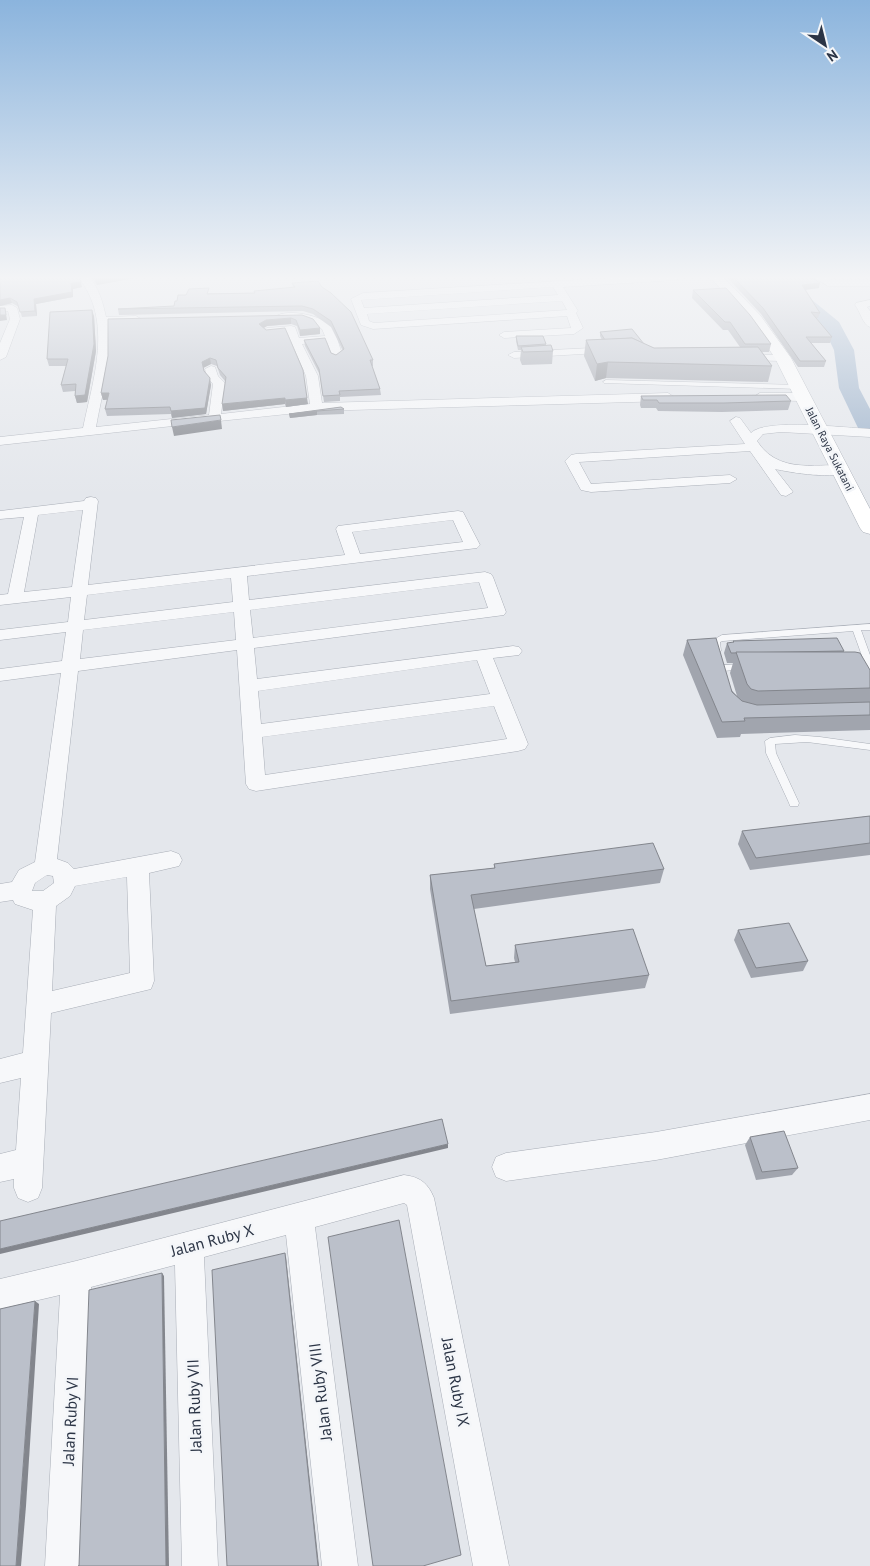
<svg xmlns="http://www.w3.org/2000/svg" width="870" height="1566" viewBox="0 0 870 1566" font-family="'PT Sans',sans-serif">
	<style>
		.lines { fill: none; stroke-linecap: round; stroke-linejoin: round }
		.river { fill: #9fb4cc; fill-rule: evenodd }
		.lane-casing { stroke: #a9aeb7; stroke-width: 1 }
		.street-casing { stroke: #a9aeb7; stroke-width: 1 }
		.secondary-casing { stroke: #a9aeb7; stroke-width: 1 }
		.lane { fill: #f7f8fa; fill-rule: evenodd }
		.street { fill: #f7f8fa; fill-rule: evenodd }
		.secondary { fill: #fff; fill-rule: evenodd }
		.wall { fill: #a1a5ae }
		.shaded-wall { fill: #83868d }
		.building { fill: #bbc0ca; stroke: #83868d }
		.labels { text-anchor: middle; stroke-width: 5; stroke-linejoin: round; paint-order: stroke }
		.far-street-label { font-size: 11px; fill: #2b3445; stroke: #f4f6f9 }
		.near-street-label { font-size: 16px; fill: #2b3445; stroke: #f4f6f9 }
	</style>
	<rect width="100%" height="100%" fill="#e4e7ec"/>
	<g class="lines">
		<path class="river" d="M765,277H784L839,322L854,350L859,388L870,409V437L862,435L859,430L839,388L834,350L822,325Z"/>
		<g class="lane-casing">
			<g id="lane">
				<path d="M606,380L799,385L802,387L799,389L604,383L603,382Z"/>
				<path d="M870,624V630H861L870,655V670L866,667L853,631L723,641L720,642L721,651L717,654L713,651L711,641L722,635Z"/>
				<path d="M744,664L747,665L748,667L747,669L723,671L719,668L723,665Z"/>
				<path d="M795,735L820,737L870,744V750L807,742L775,744L776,753L799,803L798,806H790L789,803L766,753L765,741L770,738Z"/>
			</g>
		</g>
		<g class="street-casing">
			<g id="street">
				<path d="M78,277H89C99,288 103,303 106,317L136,316L141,319L136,322L108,323C113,358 102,393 96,427L209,415L213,384L207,377L205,369L211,366L215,367L218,376L225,383L221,414L310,404L306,376L287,332L267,334L262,331L267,328L291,326L295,327L299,338L325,336L322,329L306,320L276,319L275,317C285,308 322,315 331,326C337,333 339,347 343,356L341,358H333L327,342L302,344L318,376L322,403L668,393L674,397L668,401L316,411L219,421L214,424L209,422L0,445V437L83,428C93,379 114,321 78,277Z"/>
				<path d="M626,277H681L676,280L563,287L578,311L576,313L583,328L574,334L504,338L499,335L504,332L571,328L567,316L373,329L361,325L351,299L363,293ZM553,287L558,295L364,308L361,300ZM562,301L567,310L374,323L369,321L367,314Z"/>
				<path d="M814,277H826L830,280H870V286H828Z"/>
				<path d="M870,300V306L867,307L870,311V327C863,325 860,311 855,305L856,303Z"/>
				<path d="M12,305L17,308L20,319L6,357L0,360V343L10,319L8,311L0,312V306Z"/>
				<path d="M612,347L616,348L617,350L616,352L514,358L508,355L514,352Z"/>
				<path d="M740,355H783L789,358L783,361L736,360L734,358L736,356Z"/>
				<path d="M760,393H803L809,397L803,401L756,400L754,397Z"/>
				<path d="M736,417L740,418L751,433C764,418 847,428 870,429V437L781,432L763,434L757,441C783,482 836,456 848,470C839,481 788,472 775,469L793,492L786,496L781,495L750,451L579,462L591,484L730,475L737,479L730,483L591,492L581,490L565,461L571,455L576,454L745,444L730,421Z"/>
				<path d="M91,497L96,498L98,501L88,585L345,555L336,529L338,526L458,511L463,512L480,545L477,548L247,576L249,600L485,572L491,574L493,577L506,612L504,615L254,648L257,679L513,646L519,647L522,651L519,655L493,658L528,744L525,749L518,751L256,791L249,789L246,784L237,650L78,671L57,859L68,863L74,869L171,851L179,854L182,860L179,866L149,873L154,981L151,989L51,1013L42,1188L38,1198L28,1202L18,1198L14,1188V1179L0,1182V1154L16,1150L21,1078L0,1083V1059L23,1053L33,910L15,904L13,900L0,902V884L12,882L19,870L35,862L61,673L0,681V669L62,661L66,632L0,640V630L68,622L71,597L0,605V595L8,594L24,517L0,519V511L84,501L86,498ZM83,510L72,587L24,592L38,515ZM453,520L463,542L360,554L352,532ZM231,578L233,602L84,620L87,595ZM479,582L488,608L253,638L250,610ZM234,612L236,640L80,659L83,630ZM477,660L490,694L261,724L258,691ZM494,706L507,739L265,775L262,737ZM47,875L53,876L54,883L43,891H32L35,883ZM127,877L130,973L52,991L56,906L70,896L75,886Z"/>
				<path d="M870,1094V1120L656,1160L506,1181L496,1177L492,1167L496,1157L506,1153L656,1132Z"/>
				<path d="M404,1175C420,1177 428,1183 434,1198L509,1566H473L407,1205L404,1203L315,1227L358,1566H322L286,1235L204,1257L218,1566H182L175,1265L91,1287L81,1566H45L60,1295L0,1309V1279L76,1261Z"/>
			</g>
		</g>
		<g class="secondary-casing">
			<path id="secondary" d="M710,277H723L760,315L791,358L870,509V534L863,532L860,528L775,358L750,321Z"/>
		</g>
		<use href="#lane" class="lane"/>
		<use href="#street" class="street"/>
		<use href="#secondary" class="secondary"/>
	</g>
	<g class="wall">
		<path d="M0,277L82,287L73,289V297L36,304L37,316L22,317L19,307L12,303L0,306Z"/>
		<path d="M91,277H141L97,285Z"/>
		<path d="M727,277H811L819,288L806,290L820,313L818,318H816L832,337L830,343H811L826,361L824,367H798L761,314Z"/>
		<path d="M292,283L373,360V366H372L380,389L381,395L340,397V401L324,402L320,375L305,346L304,340L336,355L343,351L331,327L313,314L303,311L119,315L118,309L174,306L209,293H254L293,287Z"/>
		<path d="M693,290L771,344L769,352H762L772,366L768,382L606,378L595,381L584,356L586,340H602L600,336V332L644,344L654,348L740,347L728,330H723L692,298Z"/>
		<path d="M302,315L320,328V334L300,336L297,326L291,324L267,326L264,328L308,404L286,407L285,404L223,411L225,381L220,375L217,366L211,364L203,368L204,371L211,385L206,414L172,418L171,414L107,416L105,409L107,400H103L101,393L108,356Z"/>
		<path d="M94,316L96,351L87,402L77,403L75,396V391L63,392L61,385L66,366H49L47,359Z"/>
		<path d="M516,336L546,344V345L553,351L552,364L522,365L520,360L521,350H518L516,341Z"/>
		<path d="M641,396L791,401L788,410L722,412L658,411L656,408H641L640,405Z"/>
		<path d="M341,407L344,409V414L317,415L290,418L289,414Z"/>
		<path d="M687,640L737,696L730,673L733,663H727L724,653L727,643H733V641L844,651V652L870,670V730L741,734L740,737L717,738L683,655Z"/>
		<path d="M870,816V855L750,870L738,844L742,831Z"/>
		<path d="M494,864L664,869L660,883L474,909L486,966L515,962L514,958L515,945L649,975L645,988L450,1014L430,889V875L494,868Z"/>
		<path d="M738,930L808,961L803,971L751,978L734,940Z"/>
		<path d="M750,1137L798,1168L792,1175L756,1180L745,1145Z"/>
	</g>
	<g class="shaded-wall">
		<path d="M109,277H141L97,285L95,279Z"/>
		<path d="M81,282L82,287L73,289V297L36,304L37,316L35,311L34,299L71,283Z"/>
		<path d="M820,283L819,288L801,290L802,285Z"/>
		<path d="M10,298L12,303L0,306V300Z"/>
		<path d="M5,308L7,320L0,321V315Z"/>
		<path d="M92,310L94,316L96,351L87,402L77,403L75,396Z"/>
		<path d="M291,318V324L267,326L260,330L259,324L266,320Z"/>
		<path d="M320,328V334L300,336V330Z"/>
		<path d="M210,358L211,364L203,368L202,362Z"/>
		<path d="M608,362L606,378L595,381L597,364Z"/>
		<path d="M210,378L211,385L206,414L172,418L171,411Z"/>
		<path d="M101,393H109L111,399L103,400Z"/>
		<path d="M285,398V404L223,411L222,404Z"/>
		<path d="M307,398L308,404L286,407L285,400Z"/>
		<path d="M317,411V415L290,418L289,414Z"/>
		<path d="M221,420L222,429L174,436L172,427Z"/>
		<path d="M448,1144V1148L0,1254V1249Z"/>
		<path d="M285,1253L286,1257L319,1566H318Z"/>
		<path d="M162,1273L164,1276L169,1566H166Z"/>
		<path d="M35,1301L39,1304L26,1506L21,1566H16Z"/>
	</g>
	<g class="building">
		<path d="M0,277H79L81,282L71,283L72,292L34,299L35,311L20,312L17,302L10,298L0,300Z"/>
		<path d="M94,277H109L95,279Z"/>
		<path d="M733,277H811L820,283L802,285L820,313L811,312L832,337H806L826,361H800L763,308Z"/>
		<path d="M318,281L322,287L331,293L351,312L373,360H370L380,389L339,391L340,395L323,396L319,369L304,340L325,338L331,353L336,355L344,349L331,321L313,309L302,306L118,309L174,306L175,301H177L178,295H186L189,289L209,288L207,294L255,293L254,291L295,287L292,283Z"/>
		<path d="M726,288L750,315L771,344H745L730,322H725L693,290Z"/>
		<path d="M0,308H5L6,315H0Z"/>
		<path d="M92,310L94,344L85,395L75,396L76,384L61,385L68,359H47L50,312Z"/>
		<path d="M302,315L313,319L320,328L300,330L296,320L291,318L266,320L259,324L266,330L285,328L303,370L307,398L285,400V398L222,404L226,377L218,368L216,360L210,358L202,362L204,371L210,378L205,408L171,411L170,407L105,409L109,393H101L108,356V319Z"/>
		<path d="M632,329L644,344L632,338L605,340L600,332Z"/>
		<path d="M516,336H543L546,344L518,346Z"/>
		<path d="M632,338L654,348L758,347L772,366L608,362L597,364L586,340Z"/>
		<path d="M551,345L553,351L523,352L521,347Z"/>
		<path d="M786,395L791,401L724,403H659L657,400H643L641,396Z"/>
		<path d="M341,407L344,409L317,411L289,414Z"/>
		<path d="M220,415L221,420L172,427L171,420Z"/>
		<path d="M716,638L732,692L742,701L757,705L870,702V715L744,718L745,721L722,722L687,640Z"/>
		<path d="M837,638L844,651L731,653L727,643L734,642L733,641Z"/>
		<path d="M736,652H855L860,653L870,670V688L758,691L751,689L747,684Z"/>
		<path d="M870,816V843L756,858L742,831Z"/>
		<path d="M653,843L664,869L471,895L486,966L519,962L515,945L633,929L649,975L451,1001L430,875L495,868L494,864Z"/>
		<path d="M789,923L808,961L756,968L738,930Z"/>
		<path d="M442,1119L448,1144L0,1249V1221Z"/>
		<path d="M784,1131L798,1168L762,1172L750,1137Z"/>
		<path d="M399,1220L461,1555L423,1566H373L328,1237Z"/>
		<path d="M285,1253L318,1566H227L212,1270Z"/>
		<path d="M162,1273L166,1566H78H79L89,1290Z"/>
		<path d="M35,1301L16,1566H0V1309Z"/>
	</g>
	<linearGradient id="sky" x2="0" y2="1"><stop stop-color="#8bb4dd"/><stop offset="0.56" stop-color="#f3f4f6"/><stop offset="1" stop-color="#f3f4f6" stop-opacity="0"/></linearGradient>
	<rect width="870" height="496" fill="url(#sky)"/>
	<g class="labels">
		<g class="far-street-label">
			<text transform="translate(830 449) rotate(63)" y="4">Jalan Raya Sukatani</text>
		</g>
		<g class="near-street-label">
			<text transform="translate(212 1240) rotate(-15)" y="6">Jalan Ruby X</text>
			<text transform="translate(456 1382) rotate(79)" y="6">Jalan Ruby IX</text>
			<text transform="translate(320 1392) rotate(-97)" y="6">Jalan Ruby VIII</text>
			<text transform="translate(194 1406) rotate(-92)" y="6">Jalan Ruby VII</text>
			<text transform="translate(70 1421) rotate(-87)" y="6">Jalan Ruby VI</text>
		</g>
	</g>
	<g transform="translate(825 45) rotate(145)" stroke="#f4f6f9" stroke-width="4" paint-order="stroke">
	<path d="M0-4L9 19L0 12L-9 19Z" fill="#2b3445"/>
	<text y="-8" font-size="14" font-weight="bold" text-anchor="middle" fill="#2b3445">N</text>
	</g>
</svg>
